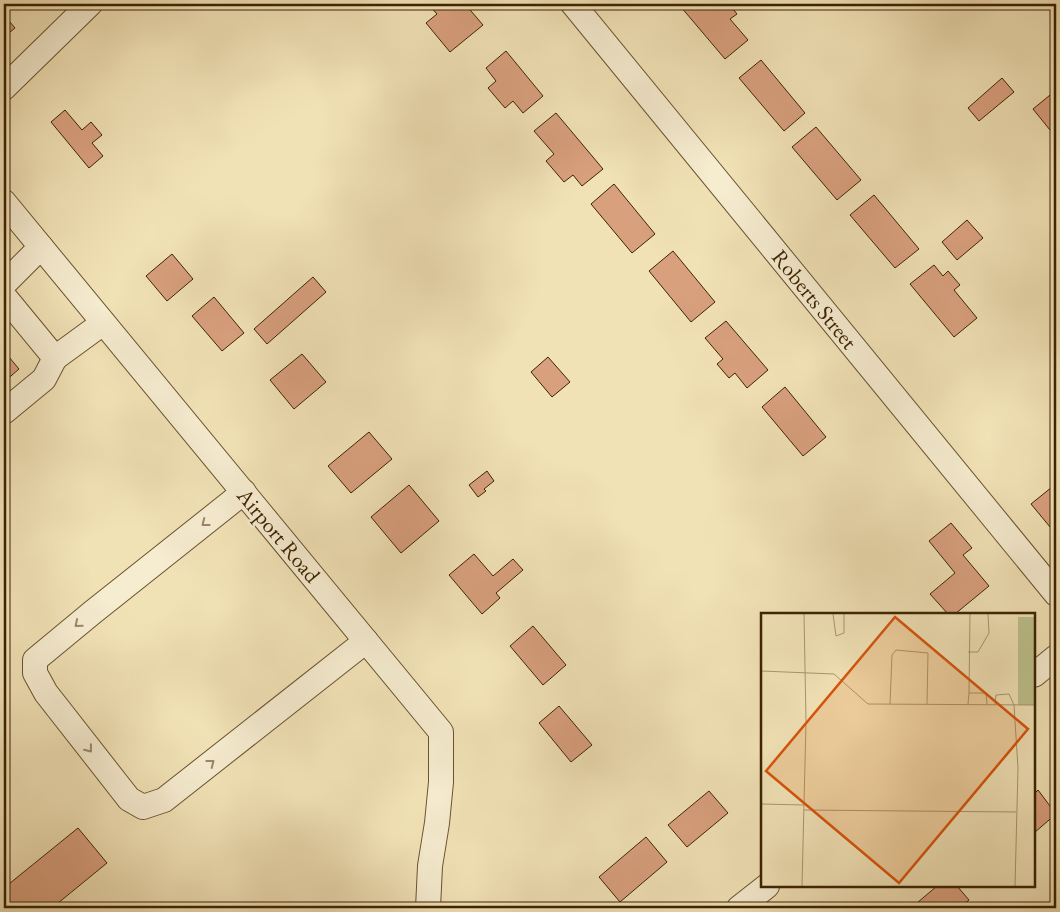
<svg xmlns="http://www.w3.org/2000/svg" width="1060" height="912" viewBox="0 0 1060 912" font-family="'EB Garamond',serif">
	<style>
		.building { fill: #d9a07e; stroke: #3c2302 }
		.lines { fill: none; stroke-linecap: round; stroke-linejoin: round }
		.minor-casing { stroke: #69532f; stroke-width: 26 }
		.minor { stroke: #f6ecd0; stroke-width: 24 }
		.oneway { stroke: #998869 }
		.labels { text-anchor: middle; stroke-width: 4.5; stroke-linejoin: round; paint-order: stroke }
		.street-label { font-size: 22px; fill: #3c2302; stroke: #f6ecd0 }
		.inset-road { fill: none; stroke: #a9966e; stroke-width: 1 }
		.view { fill: #d7540b; fill-opacity: 0.15; stroke: #d7540b; stroke-width: 2.5 }
		.inset-edge { fill: none; stroke: #3c2302; stroke-width: 2.5 }
	</style>
	<rect width="100%" height="100%" fill="#f1e2b6"/>
	<filter id="stains"><feTurbulence type="fractalNoise" baseFrequency=".004" numOctaves="4"/><feColorMatrix values="0 0 0 0 .2 0 0 0 0 .09 0 0 0 0 .02 0 0 0 .5 -.17"/></filter>
	<radialGradient id="worn" r=".72"><stop offset=".6" stop-color="#630" stop-opacity="0"/><stop offset="1" stop-color="#630" stop-opacity=".3"/></radialGradient>
	<g class="building">
		<path d="M428,4H465L483,25L450,52L426,23L437,14Z"/>
		<path d="M685,4H717L719,6L722,4H729L737,14L730,19L748,40L725,59L681,7Z"/>
		<path d="M4,15L15,28L4,37Z"/>
		<path d="M506,51L543,96L523,113L513,101L505,108L488,88L496,81L486,68Z"/>
		<path d="M761,60L805,113L784,131L739,78Z"/>
		<path d="M1002,78L1014,92L979,121L968,108Z"/>
		<path d="M1055,91L1056,93V125L1050,130L1033,109Z"/>
		<path d="M65,110L82,130L91,122L102,135L92,143L103,156L89,168L51,122Z"/>
		<path d="M556,113L603,169L582,186L573,175L564,182L546,161L554,154L534,131Z"/>
		<path d="M816,127L861,180L837,200L792,147Z"/>
		<path d="M614,184L655,234L632,253L591,204Z"/>
		<path d="M874,195L919,249L895,268L850,215Z"/>
		<path d="M967,220L983,238L957,260L942,242Z"/>
		<path d="M673,251L715,302L691,322L649,271Z"/>
		<path d="M172,254L193,279L167,301L146,276Z"/>
		<path d="M934,265L943,276L948,271L960,285L954,290L977,318L954,337L910,284Z"/>
		<path d="M313,277L326,292L267,344L254,329Z"/>
		<path d="M214,297L244,333L222,351L192,316Z"/>
		<path d="M726,321L768,370L747,388L735,373L729,378L717,364L723,359L705,338Z"/>
		<path d="M4,351L19,369L4,382Z"/>
		<path d="M302,354L326,382L294,409L270,380Z"/>
		<path d="M548,357L570,382L552,397L531,372Z"/>
		<path d="M785,387L826,437L803,456L762,407Z"/>
		<path d="M369,432L392,459L351,493L328,466Z"/>
		<path d="M487,471L494,481L484,489L486,491L478,497L469,485Z"/>
		<path d="M409,485L439,521L401,553L371,517Z"/>
		<path d="M1052,487L1056,492V532L1055,533L1031,504Z"/>
		<path d="M951,523L972,548L963,555L989,586L955,614H948L930,594L955,573L929,541Z"/>
		<path d="M474,554L493,576L513,559L523,570L496,593L500,598L482,614L449,575Z"/>
		<path d="M533,626L566,665L543,685L510,646Z"/>
		<path d="M559,706L592,745L571,762L539,723Z"/>
		<path d="M1038,790L1056,814L1034,833V794Z"/>
		<path d="M709,791L728,813L687,847L668,825Z"/>
		<path d="M78,828L107,863L52,908H4V888Z"/>
		<path d="M646,837L667,862L620,902L599,877Z"/>
		<path d="M937,886H957L969,900L959,908H911Z"/>
	</g>
	<g class="lines">
		<g class="minor-casing">
			<g id="minor">
				<path d="M573,4L1056,594"/>
				<path d="M4,88L90,4"/>
				<path d="M4,202L441,732V782L437,823L430,866L428,908"/>
				<path d="M4,284L41,247"/>
				<path d="M4,296L55,358L103,323"/>
				<path d="M4,412L44,379L55,358"/>
				<path d="M244,492L93,612L35,660V673L46,693L129,799L143,807L164,800L366,641"/>
				<path d="M1034,675L1056,657"/>
				<path d="M739,908L767,886"/>
			</g>
		</g>
		<use href="#minor" class="minor"/>
	</g>
	<defs><path id="oneway-chevron" d="M-2-3.5L2.5 0L-2 3.5" fill="none" stroke-width="1.6" stroke-linecap="round" stroke-linejoin="round" transform="scale(1.25)"/></defs>
	<g class="oneway">
		<use href="#oneway-chevron" transform="translate(205 523) rotate(142)"/>
		<use href="#oneway-chevron" transform="translate(78 624) rotate(140)"/>
		<use href="#oneway-chevron" transform="translate(89 749) rotate(52)"/>
		<use href="#oneway-chevron" transform="translate(211 763) rotate(-38)"/>
	</g>
	<g class="labels">
		<g class="street-label">
			<text transform="translate(815 299) rotate(51)" y="8">Roberts Street</text>
			<text transform="translate(279 535) rotate(50)" y="8">Airport Road</text>
		</g>
	</g>
	<g transform="translate(761 613)">
		<rect width="274" height="274" fill="#f1e2b6"/>
		<path d="M257,4H274V92H257Z" fill="#bdc28c"/>
		<path class="inset-road" d="M72,1L75,23L83,20V1M207,39H217L228,20L227,1M0,58L73,61L107,91L274,92M208,80L209,1M129,91L131,42L135,37L167,40L166,91M207,91L208,80H225L226,91M234,92L235,82L248,81L253,92L257,155L254,273M0,191L43,192M43,197L255,199M41,273L45,109L43,1"/>
		<path class="view" d="M134,4L267,116L138,270L5,158Z"/>
		<rect width="274" height="274" class="inset-edge"/>
	</g>
	<rect width="1060" height="912" fill="none" stroke="#f1e2b6" stroke-width="20"/>
	<rect x="5" y="5" width="1050" height="902" fill="none" stroke="#3c2302" stroke-width="2.5"/>
	<rect x="10" y="10" width="1040" height="892" fill="none" stroke="#3c2302"/>
	<rect width="100%" height="100%" filter="url(#stains)"/>
	<rect width="100%" height="100%" fill="url(#worn)"/>
</svg>
